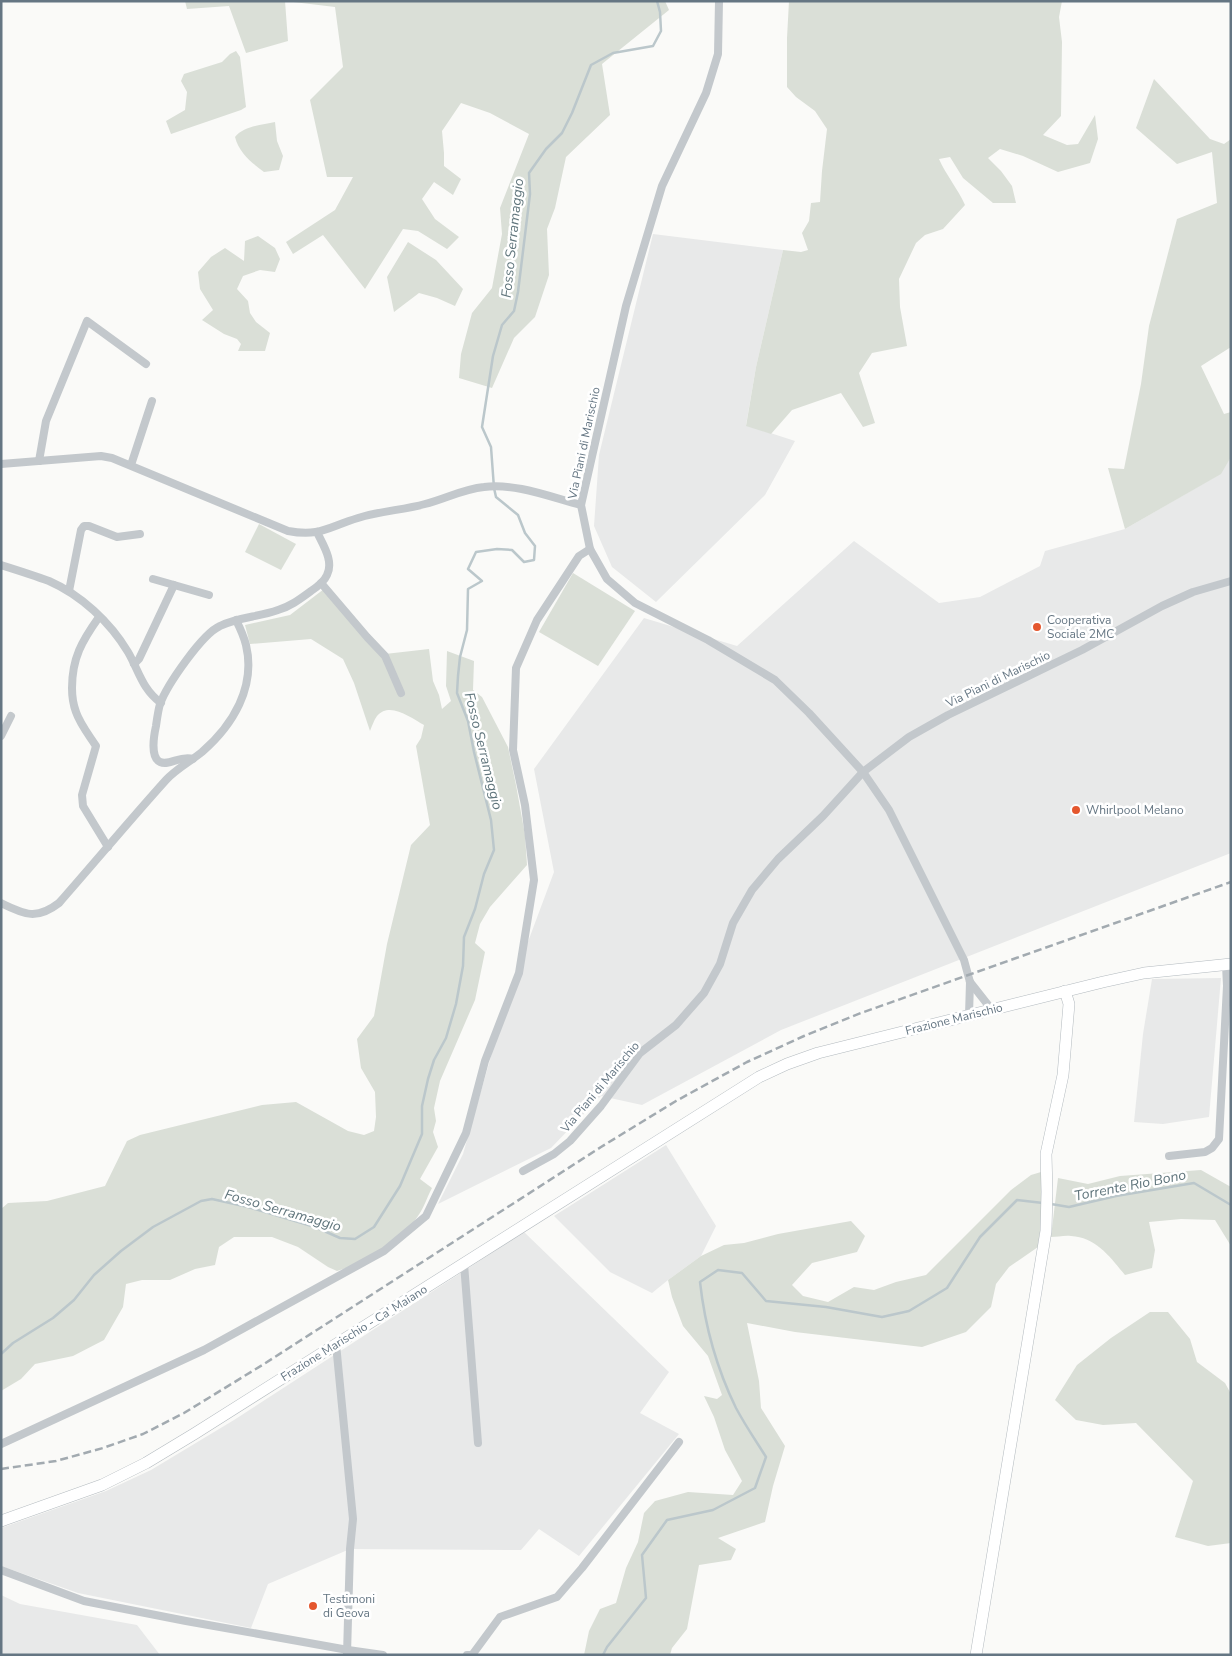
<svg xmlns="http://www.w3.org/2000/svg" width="1232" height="1656" viewBox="0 0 1232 1656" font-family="'Nunito Sans',sans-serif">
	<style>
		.built { fill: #e8e9e9 }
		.green { fill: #dadfd7 }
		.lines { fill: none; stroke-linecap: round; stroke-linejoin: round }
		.stream { stroke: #bbc7cb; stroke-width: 2.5 }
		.secondary-casing { stroke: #b3babf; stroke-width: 12 }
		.street { stroke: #c3c8cc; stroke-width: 8 }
		.secondary { stroke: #fff; stroke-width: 11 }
		.rail { stroke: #a2aab0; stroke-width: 2.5; stroke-dasharray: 8 4; stroke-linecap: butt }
		.poi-dot { fill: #e4572e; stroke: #fff; stroke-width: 2 }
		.labels { text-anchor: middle; stroke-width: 5; stroke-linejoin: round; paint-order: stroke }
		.street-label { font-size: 12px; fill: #657683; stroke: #fff }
		.poi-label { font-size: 12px; fill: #657683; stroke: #fff; text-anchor: start }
		.water-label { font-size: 14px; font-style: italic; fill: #60757c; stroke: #fff }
	</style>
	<rect width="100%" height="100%" fill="#fafaf8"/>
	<g class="built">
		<path d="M653,234L783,250L756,367L746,425L795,441L765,495L656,602L612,567L594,526L599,455Z"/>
		<path d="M1231,457V853L781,1030L642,1105L601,1096L551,1148L438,1204L463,1154L510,990L554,872L534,769L644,618L737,646L854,541L939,603L980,597L1040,566L1045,551L1125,529L1220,474Z"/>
		<path d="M1221,978L1209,1117L1163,1124L1134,1122L1143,1034L1152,979Z"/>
		<path d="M666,1145L716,1226L701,1256L668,1280L652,1293L610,1272L554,1216Z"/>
		<path d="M524,1232L669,1372L640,1413L679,1434L579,1556L539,1529L521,1550L350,1549L268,1584L251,1628L78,1593L1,1566V1528L106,1491L151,1470L234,1420Z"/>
		<path d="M1,1595L20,1604L137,1625L160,1655H1Z"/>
	</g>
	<g class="green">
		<path d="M185,1H665L669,10L602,64L610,115L566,157L555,208L547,229L549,275L535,317L514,338L492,388L459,378L461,354L472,313L492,288L502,234L500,208L529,134L490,113L461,103L442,131L444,153V166L461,179L453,195L434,182L422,199L435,219L459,237L447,249L418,231L403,229L365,289L323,235L293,254L286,242L335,210L353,177H327L310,100L343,67L335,7L285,1L288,41L246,53L229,6L187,9Z"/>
		<path d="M789,1H1062L1059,17L1062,42L1061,116L1043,135L1067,145L1078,144L1095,115L1098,139L1090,163L1058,172L1023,156L1000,149L988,158L1001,171L1012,186L1016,203H993L963,178L950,157L939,159C946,175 958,189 965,205L943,229L925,235L916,243L899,279L900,307L907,346L872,353L859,373L875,423L863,427L841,393L792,410L771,434L746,426L756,367L783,250L801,252L808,250L802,233L809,221L811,203L820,202L822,171L827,129L815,111L796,97L787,87V38Z"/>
		<path d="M236,51L240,57L246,107L241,110L171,134L166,121L185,110L187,92L181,81L184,74L222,62L230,54Z"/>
		<path d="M1154,79L1210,139L1224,144L1231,139V347L1201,366L1224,414L1231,412V457L1221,474L1125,529L1108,468L1124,469L1141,384L1149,326L1177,219L1217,203L1212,152L1177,164L1136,128Z"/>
		<path d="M275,122L277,141L283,156L279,170L264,172C252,163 239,153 235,137C244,126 262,125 275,122Z"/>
		<path d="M258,236L275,248L280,259L275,272L260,270L243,276L237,289L248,301L250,313L256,322L270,333L265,351H238L241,344L237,339L224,334L202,320L213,310L200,289L198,272L211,257L225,248L244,261L245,241Z"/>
		<path d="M408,242L436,260L463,289L455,306L437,298L419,293L394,312L387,277Z"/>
		<path d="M259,524L296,544L281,570L245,552Z"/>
		<path d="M573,573L635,611L598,666L539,632Z"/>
		<path d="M324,589L385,654L429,649L433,681L439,695L442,709L451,701L446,686L447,651L474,661L473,690L482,697L508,747L516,785L525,835L527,865L490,907L480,924L475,943L485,952L475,1000L440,1081L434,1108L436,1121L433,1132L438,1147L420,1179L432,1188C427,1197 424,1208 418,1216C400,1243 367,1262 337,1271L328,1267L298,1247L272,1237H234L219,1247L215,1265L195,1269L170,1280H142L126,1284L123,1307L104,1340L73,1356L35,1364L21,1379L1,1391V1209L8,1203L47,1201L105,1186L127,1141L140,1135L262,1105L296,1102L348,1131L364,1135L374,1131L376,1117L375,1092L361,1068L357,1039L374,1016L387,944L411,845L430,825L416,746L421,738L424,725C411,718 390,701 377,716C374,720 372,726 370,731L354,683L343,659L311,639L250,644L245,625L290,615Z"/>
		<path d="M1201,1170L1231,1187V1246L1215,1220L1181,1219L1149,1222L1155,1250L1152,1268L1125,1275C1111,1258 1096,1237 1071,1236C1065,1235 1057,1237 1051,1237L1058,1178L1088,1184L1120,1176Z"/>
		<path d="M1041,1172V1225L1038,1247L1009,1267L996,1284L991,1307L966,1332L922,1347L795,1332L747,1323L759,1381L761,1408L785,1446L773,1486L765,1522L718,1538L736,1549L731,1560L699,1565L687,1629L672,1648L670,1655H584L589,1631L600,1609L616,1603L626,1568L638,1542L644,1513L655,1501L688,1492L733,1495L742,1481L725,1450L714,1417L704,1396L717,1399L722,1395L708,1356L683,1326L672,1297L668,1280L701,1256L724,1245L744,1243L778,1234L851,1221L865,1236L857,1252L812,1263L792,1285L803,1296L828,1302L854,1287L874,1290L896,1282L926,1275L1011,1190L1031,1175Z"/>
		<path d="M1150,1312H1168L1190,1339L1197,1362L1225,1383L1231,1394V1543L1208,1546L1175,1537L1193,1481L1136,1423L1103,1425L1076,1420L1055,1400L1077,1365L1111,1338Z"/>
	</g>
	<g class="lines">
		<g class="stream">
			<path d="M1051,1204L1069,1207L1116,1196L1194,1183L1231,1205"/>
			<path d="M1,1354L13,1343L53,1318L74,1300L94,1275L121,1251L153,1227L201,1201L212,1199L248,1207L315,1227L340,1238L355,1239L374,1227L400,1186L422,1134V1106L428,1079L434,1060L446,1038L456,1004L463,966L464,937L475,909L484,874L494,850L491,820L474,752L468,721L457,693L458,676L460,657L467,630L468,589L482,581L468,569L476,552L497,549L512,550L524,562L534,560L535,546L525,533L518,515L496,497L494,488L491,447L482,427L493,356L502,325L514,311L518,292L530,194L529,173L546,149L562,133L572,113L591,65L613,53L653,46L661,31L660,12L657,1"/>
			<path d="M603,1655L607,1647L646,1598L642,1555L667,1520L713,1510L755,1488L766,1457C756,1441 745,1425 736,1408C716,1367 705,1327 700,1282L718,1270L742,1273L766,1301L826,1307L882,1317L909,1311L947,1288L980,1237L1017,1200L1043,1203"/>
		</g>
		<g class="secondary-casing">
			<g id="secondary">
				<path d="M1,1521L102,1485L146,1463L194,1434L759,1077L787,1064L818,1053L1103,982L1144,973L1231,964"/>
				<path d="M976,1655L1046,1231L1047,1192L1046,1154L1063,1075L1069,1004L1065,991"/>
			</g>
		</g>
		<g class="street">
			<path d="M719,1L718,54L706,93L662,186L626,306L581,505L590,549L607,579L635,603L708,640L775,680L809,713L863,772L889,810L964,960L970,982L969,1015"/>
			<path d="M39,461L46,421L87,321L146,364"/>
			<path d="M1,464L101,456L112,458L288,531C320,537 328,527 358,518C380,511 403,510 425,504C445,499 463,489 484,487C516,483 550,497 581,505"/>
			<path d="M131,465L152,401"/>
			<path d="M1,565C17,570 33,575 49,581C81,595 110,622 128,652C139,671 142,689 161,703"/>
			<path d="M153,579L209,595"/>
			<path d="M321,583L367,637L385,656L401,693"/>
			<path d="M69,591L81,530L84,526H89L117,537L140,534"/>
			<path d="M99,617C82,641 72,658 72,688C72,697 73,704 76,712C80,724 89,735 96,746L82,795L83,806L108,847"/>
			<path d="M134,664L139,659L174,585"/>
			<path d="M1,736L11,716"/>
			<path d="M193,759C180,755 170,766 160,762C150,757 154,735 156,726C157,719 158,711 160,704C167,685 202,634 220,626C238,617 259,617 278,610C291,606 300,599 311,591C317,587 324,582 327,575C334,561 323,545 317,532"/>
			<path d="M1,903C25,915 37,920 59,903C95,862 130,820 166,780C176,769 191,761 202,752C233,725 256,687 246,645C244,637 240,628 236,620"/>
			<path d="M970,982L992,1010"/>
			<path d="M1169,1156L1205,1152L1212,1148L1219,1139L1227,986L1226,965"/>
			<path d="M523,1171L554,1154L570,1141L601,1106L640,1053L676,1025L704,993L720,964L733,923L752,890L778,859L823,816L863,772L909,737L948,715L1082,650L1162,606L1193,592L1231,581"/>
			<path d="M464,1264L478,1443"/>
			<path d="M336,1344L353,1519L350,1549L347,1654"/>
			<path d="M1,1444L204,1350L384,1251L426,1216L466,1133L485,1061L519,973L534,880L525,805L513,750L516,668L537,620L579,556L590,549"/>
			<path d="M1,1570L84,1601L186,1621L348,1650L383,1655"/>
			<path d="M467,1655H472L500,1617L557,1597L582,1568L679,1442"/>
		</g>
		<use href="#secondary" class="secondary"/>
		<path class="rail" d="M1,1469L56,1461L103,1448L143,1434L184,1413L264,1364L601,1147L676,1101L747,1062L804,1036L861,1013L1231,882"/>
	</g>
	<g class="poi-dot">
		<circle cx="1037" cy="627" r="5"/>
		<circle cx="1076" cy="810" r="5"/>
		<circle cx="313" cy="1606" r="5"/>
	</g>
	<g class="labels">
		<g class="street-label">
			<text transform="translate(584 443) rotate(-78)" y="4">Via Piani di Marischio</text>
			<text transform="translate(998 679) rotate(-26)" y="4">Via Piani di Marischio</text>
			<text transform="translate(954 1019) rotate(-14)" y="4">Frazione Marischio</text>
			<text transform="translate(600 1087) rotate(-50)" y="4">Via Piani di Marischio</text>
			<text transform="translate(354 1333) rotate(-32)" y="4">Frazione Marischio - Ca' Maiano</text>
		</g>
		<g class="poi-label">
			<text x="1047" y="624">Cooperativa<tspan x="1047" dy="14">Sociale 2MC</tspan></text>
			<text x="1086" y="814">Whirlpool Melano</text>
			<text x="323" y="1603">Testimoni<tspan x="323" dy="14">di Geova</tspan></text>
		</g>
		<g class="water-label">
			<text transform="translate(512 238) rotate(-84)" y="5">Fosso Serramaggio</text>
			<text transform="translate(484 751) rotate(76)" y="5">Fosso Serramaggio</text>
			<text transform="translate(1130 1185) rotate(-11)" y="5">Torrente Rio Bono</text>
			<text transform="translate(283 1210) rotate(16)" y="5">Fosso Serramaggio</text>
		</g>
	</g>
	<rect width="1232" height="1656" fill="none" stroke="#657683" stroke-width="5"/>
</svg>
